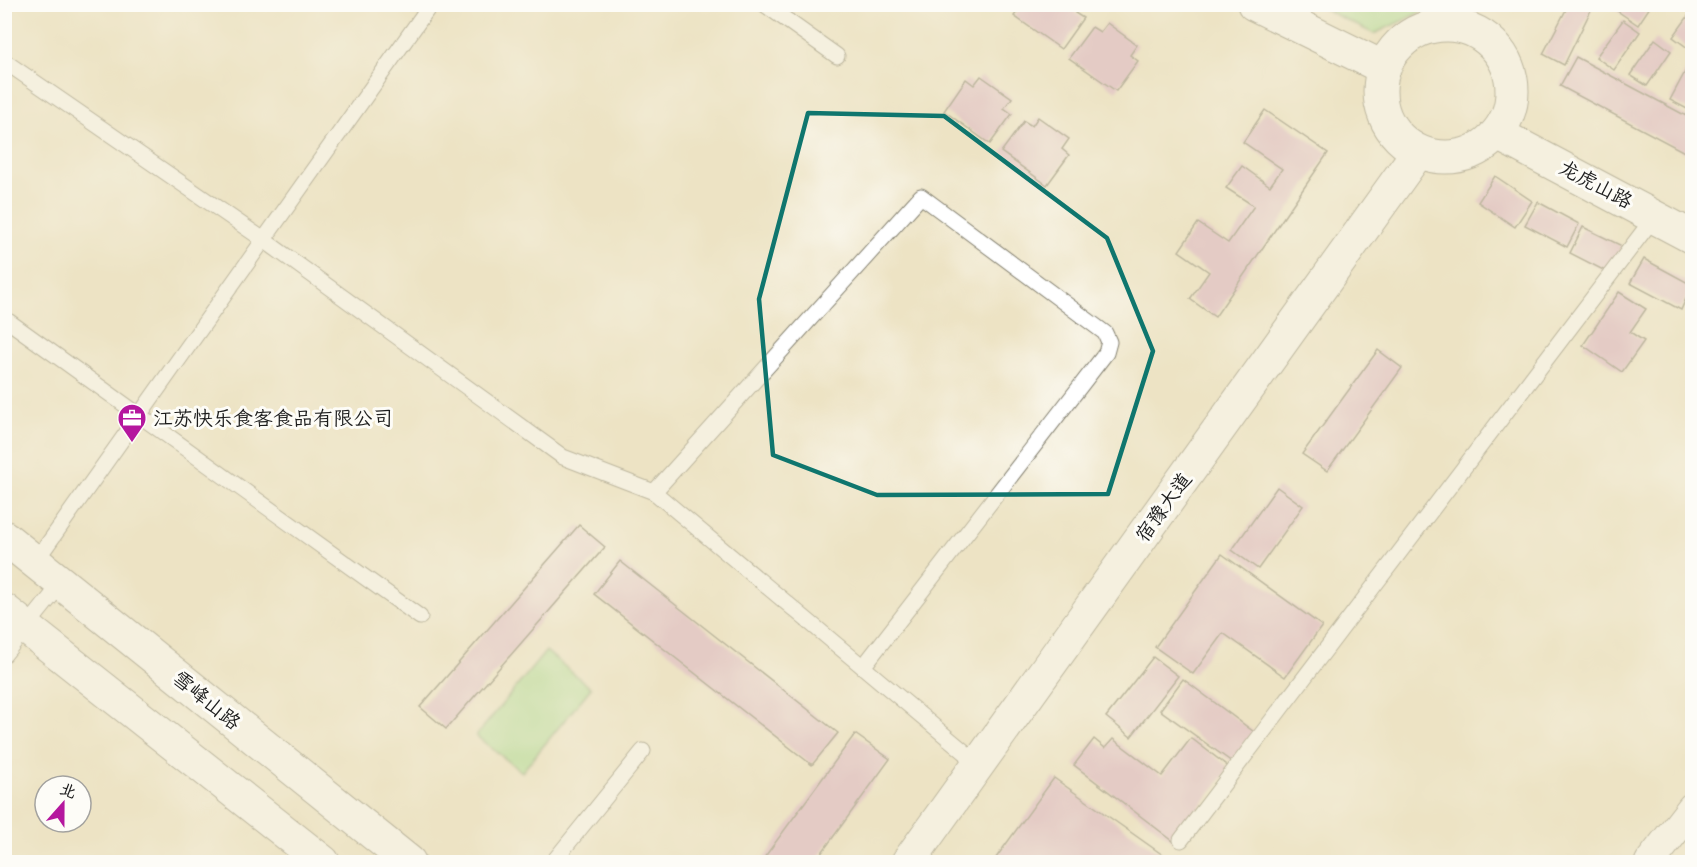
<svg xmlns="http://www.w3.org/2000/svg" width="1697" height="867" viewBox="0 0 1697 867" font-family="Delius,'LXGW WenKai TC',sans-serif">
	<style>
		.green { fill: #a3db8d; stroke: #607c54; stroke-width: 1.5 }
		.building { fill: #daaec6 }
		.lines { fill: none; stroke-linecap: round; stroke-linejoin: round }
		.service-casing { stroke: #848070; stroke-width: 17 }
		.minor-casing { stroke: #848070; stroke-width: 32 }
		.tertiary-casing { stroke: #848070; stroke-width: 35 }
		.secondary-casing { stroke: #848070; stroke-width: 35 }
		.service { stroke: #fff; stroke-width: 15 }
		.minor { stroke: #fff; stroke-width: 30 }
		.tertiary { stroke: #fff; stroke-width: 33 }
		.secondary { stroke: #fff; stroke-width: 33 }
		.marked { fill: none; stroke: #0f766e; stroke-width: 4.5; stroke-linejoin: round }
		.labels { text-anchor: middle; stroke-width: 6; stroke-linejoin: round; paint-order: stroke }
		.street-label { font-size: 20px; fill: #1c1c1c; stroke: #fdfcf7 }
		.poi-label { font-size: 20px; fill: #1c1c1c; stroke: #fdfcf7; text-anchor: start }
	</style>
	<rect width="100%" height="100%" fill="#fdfcf7"/>
	<filter id="ink" filterUnits="userSpaceOnUse"><feTurbulence type="fractalNoise" baseFrequency=".0167" numOctaves="2"/><feDisplacementMap in="SourceGraphic" scale="12" xChannelSelector="R" yChannelSelector="G"/><feConvolveMatrix kernelMatrix="1 2 1 2 8 2 1 2 1" color-interpolation-filters="sRGB"/></filter>
	<filter id="wash" filterUnits="userSpaceOnUse"><feTurbulence type="fractalNoise" baseFrequency=".008" numOctaves="4" result="noise"/><feDisplacementMap in="SourceGraphic" scale="24" xChannelSelector="R" yChannelSelector="G"/><feGaussianBlur stdDeviation="1.35" result="paint"/><feColorMatrix in="noise" values="0 0 0 0 0 0 0 0 0 0 0 0 0 0 0 0 0 1.4 0 .05"/><feComposite in="paint" operator="in"/></filter>
	<g filter="url(#wash)">
		<rect width="100%" height="100%" fill="#ede3c4"/>
		<g class="green">
			<path d="M1316,5H1436L1374,34Z"/>
			<path d="M546,651L591,688L522,772L476,736Z"/>
		</g>
		<g id="blocks">
			<g class="building">
				<path d="M1023,4H1081L1075,13L1083,18L1061,49L1014,16Z"/>
				<path d="M1569,4H1594L1564,65L1543,54Z"/>
				<path d="M1607,4H1652L1638,25Z"/>
				<path d="M1689,15L1692,17V51L1673,37Z"/>
				<path d="M1623,20L1640,32L1614,70L1596,57Z"/>
				<path d="M1107,23L1137,45L1130,55L1138,61L1116,91L1069,58L1092,27L1100,32Z"/>
				<path d="M1655,39L1671,51L1647,86L1630,75Z"/>
				<path d="M1576,57L1692,119V156L1560,86Z"/>
				<path d="M1692,59V103L1689,110L1670,100Z"/>
				<path d="M981,76L1012,98L1004,108L1012,114L990,144L944,111L966,79L974,85Z"/>
				<path d="M1265,110L1328,153L1215,317L1190,299L1209,272L1179,251L1198,223L1228,243L1254,206L1226,188L1242,166L1270,186L1282,169L1243,142Z"/>
				<path d="M1038,117L1069,139L1062,149L1069,155L1047,185L1001,152L1024,121L1032,126Z"/>
				<path d="M1495,176L1532,201L1515,227L1478,202Z"/>
				<path d="M1538,202L1579,224L1567,247L1525,225Z"/>
				<path d="M1583,227L1622,246L1609,273L1570,253Z"/>
				<path d="M1644,259L1692,285L1681,310L1630,283Z"/>
				<path d="M1619,292L1646,309L1630,332L1644,341L1622,372L1583,345Z"/>
				<path d="M1378,350L1402,368L1327,471L1302,454Z"/>
				<path d="M1277,487L1303,506L1258,569L1232,550Z"/>
				<path d="M579,525L605,547L446,729L420,707Z"/>
				<path d="M1222,554L1322,626L1285,677L1223,633L1193,674L1155,647Z"/>
				<path d="M620,561L838,733L812,765L594,594Z"/>
				<path d="M1153,657L1178,676L1131,737L1106,717Z"/>
				<path d="M1183,679L1254,732L1232,762L1160,710Z"/>
				<path d="M855,734L890,759L815,862H761Z"/>
				<path d="M1191,738L1230,768L1173,841L1074,765L1094,739L1105,748L1113,739L1162,776Z"/>
				<path d="M1054,778L1170,860L1168,862H993Z"/>
			</g>
		</g>
	</g>
	<g filter="url(#ink)">
		<use href="#blocks" fill-opacity="0" stroke="#848070" stroke-width="1.5"/>
		<g class="lines">
			<g class="service-casing">
				<g id="service">
					<path d="M764,4L837,56"/>
					<path d="M4,61L264,240L563,457L654,492"/>
					<path d="M4,318L420,617"/>
					<path d="M35,562L431,4"/>
					<path d="M4,655L61,584"/>
					<path d="M863,667L1106,353L1109,342L1105,333L921,196L654,492L979,764"/>
					<path d="M1181,840L1655,216"/>
					<path d="M553,862L643,751"/>
				</g>
			</g>
			<g class="minor-casing">
				<path id="minor" d="M1650,862L1692,808"/>
			</g>
			<g class="tertiary-casing">
				<g id="tertiary">
					<path d="M1254,4L1384,68"/>
					<circle cx="1446" cy="91" r="66"/>
					<path d="M1498,134L1692,237"/>
					<path d="M908,862L1418,152"/>
				</g>
			</g>
			<g class="secondary-casing">
				<g id="secondary">
					<path d="M4,537L409,862"/>
					<path d="M4,610L323,862"/>
				</g>
			</g>
			<use href="#service" class="service"/>
			<use href="#minor" class="minor"/>
			<use href="#tertiary" class="tertiary"/>
			<use href="#secondary" class="secondary"/>
		</g>
	</g>
	<path d="M0 0H1697V867H0ZM808,113L944,116L1107,238L1153,351L1108,494L877,495L773,455L759,299Z" fill="#ede3c4" fill-opacity=".55" fill-rule="evenodd"/>
	<path class="marked" d="M808,113L944,116L1107,238L1153,351L1108,494L877,495L773,455L759,299Z"/>
	<defs>
		<g id="office-pin" transform="scale(1.5)"><path d="M0 17L-7.5 6A9.5 9.5 0 1 1 7.5 6Z" fill="#b5179e" stroke="#fdfcf7"/><path d="M-6-3h4V-5.5h4V-3h4V5H-6ZM-1-4.5V-3h2v-1.5ZM-6 0V1H6V0Z" fill="#fff"/></g>
	</defs>
	<g fill-rule="evenodd">
		<use href="#office-pin" x="132" y="418"/>
	</g>
	<g class="labels">
		<g class="street-label">
			<text transform="translate(1596 184) rotate(28)" y="7">龙虎山路</text>
			<text transform="translate(1163 507) rotate(-54)" y="7">宿豫大道</text>
			<text transform="translate(207 700) rotate(39)" y="7">雪峰山路</text>
		</g>
		<g class="poi-label">
			<text x="153" y="425">江苏快乐食客食品有限公司</text>
		</g>
	</g>
	<rect width="1697" height="867" fill="none" stroke="#fdfcf7" stroke-width="24"/>
	<g transform="translate(63 804) rotate(21)"><circle r="28" fill="#fdfcf7" stroke="#a3a29f" stroke-width="1.5"/>
	<path d="M0-4.5L10 22L0 15L-10 22Z" fill="#b5179e"/>
	<text y="-9" font-size="16" font-weight="bold" text-anchor="middle" fill="#1c1c1c">北</text>
	</g>
</svg>
